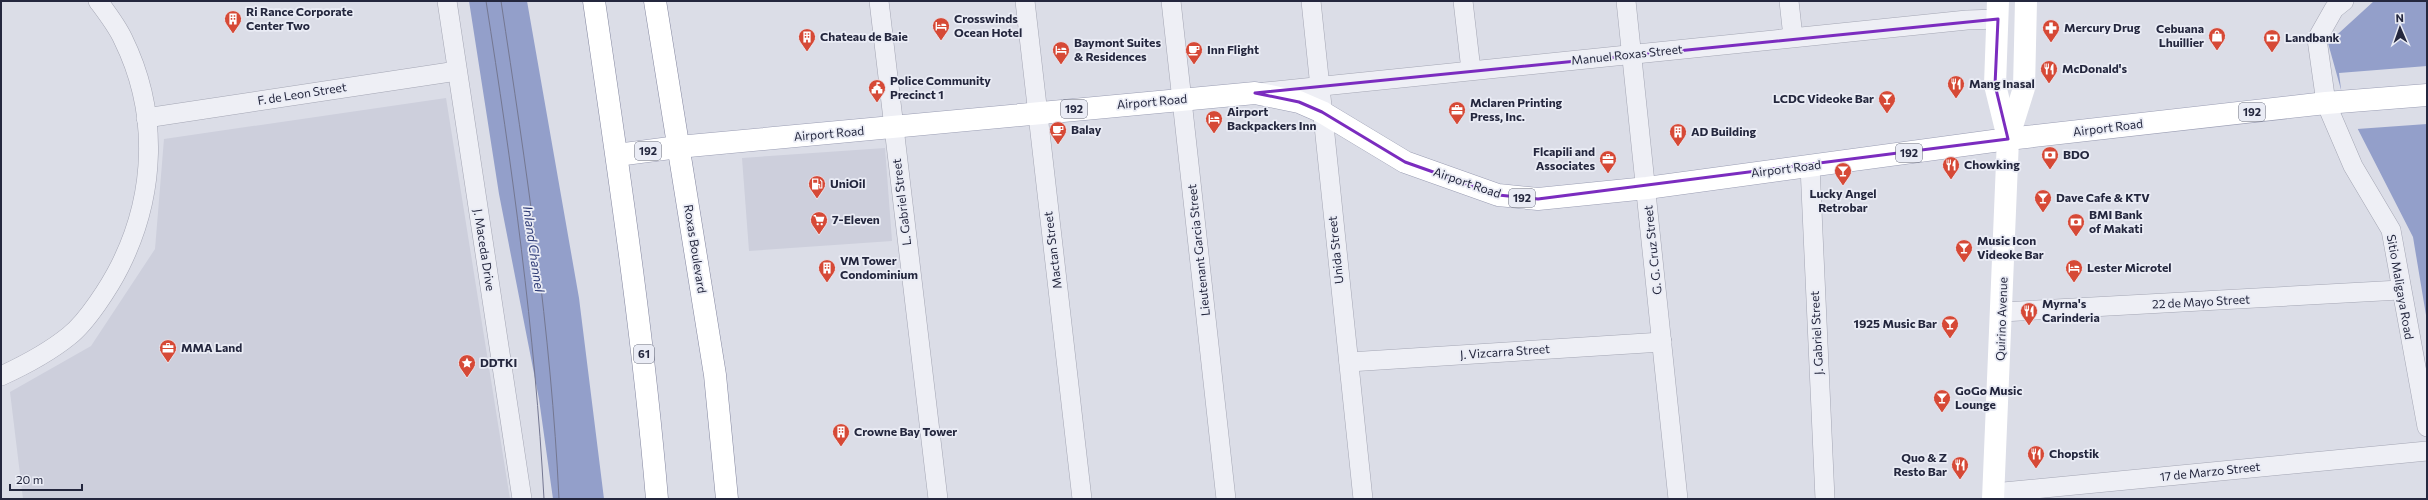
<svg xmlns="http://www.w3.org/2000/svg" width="2428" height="500" viewBox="0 0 2428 500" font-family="Commissioner,sans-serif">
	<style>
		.built { fill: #cdcfdc }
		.water { fill: #939fca }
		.pier { fill: #dbdde7 }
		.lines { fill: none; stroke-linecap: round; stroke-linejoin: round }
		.minor-casing { stroke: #a4a6b4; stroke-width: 20 }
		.primary-casing { stroke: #9a9db3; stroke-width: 23 }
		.trunk-casing { stroke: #82859e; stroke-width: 23 }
		.minor { stroke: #eeeff5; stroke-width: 19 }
		.secondary { stroke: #fff; stroke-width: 22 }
		.primary { stroke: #fff; stroke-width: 22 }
		.trunk { stroke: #fff; stroke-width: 22 }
		.tram { stroke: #747791; stroke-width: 1 }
		.marked { fill: none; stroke: #7b2cbf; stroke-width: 3; stroke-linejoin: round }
		.labels { text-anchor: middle; stroke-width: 3.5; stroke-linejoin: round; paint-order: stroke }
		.shield { fill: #eaecf5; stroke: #5f6275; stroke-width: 1 }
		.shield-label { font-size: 11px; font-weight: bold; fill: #24273e }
		.poi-label { font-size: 12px; font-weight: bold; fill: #24273e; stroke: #eaecf5; text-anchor: start }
		.street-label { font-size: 12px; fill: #24273e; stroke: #eaecf5 }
		.water-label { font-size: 13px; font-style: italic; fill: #2c3974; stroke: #eaecf5 }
	</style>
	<rect width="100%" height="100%" fill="#dbdde7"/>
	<g class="built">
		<path d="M446,98L510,499H23L10,392L91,346L155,249L164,139Z"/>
		<path d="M885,148L892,241L749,251L742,158Z"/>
	</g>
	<g class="water">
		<path d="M469,1H527L579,298L604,499H553L539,399L499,194Z"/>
		<path d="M2374,1H2427V321L2413,237L2345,104L2328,43Z"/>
	</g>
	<path class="pier" d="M2427,66V124L2357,129L2343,105L2339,73Z"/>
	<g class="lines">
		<g class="minor-casing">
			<g id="minor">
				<path d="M447,1L522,499"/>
				<path d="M879,1L938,499"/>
				<path d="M1025,1L1082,499"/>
				<path d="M1171,1L1226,499"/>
				<path d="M1311,1L1363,499"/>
				<path d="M1463,1L1471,70"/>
				<path d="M1626,1L1678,499"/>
				<path d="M1789,1L1793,37"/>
				<path d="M2344,1L2334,9L2317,39L2326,103L2353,166L2391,230L2427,427"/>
				<path d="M1265,92L1967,20L1998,19"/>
				<path d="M146,118L457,71"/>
				<path d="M1810,166L1825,499"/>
				<path d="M2002,312L2400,290"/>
				<path d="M1349,362L1662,342"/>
				<path d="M1,376C25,365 48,353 69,336C87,322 110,286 120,266C156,194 159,112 123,39C117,26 107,13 98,1"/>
				<path d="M1993,493L2427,451"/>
			</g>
		</g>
		<g class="primary-casing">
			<path id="primary" d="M617,155L678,147L1255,93L1299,102L1322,112L1405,162L1498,195L1538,199L1647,188L2008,139L2326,103L2427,95"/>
		</g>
		<g class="trunk-casing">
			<g id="trunk">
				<path d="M594,1C618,167 643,332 657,499"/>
				<path d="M655,1L715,375L727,499"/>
			</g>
		</g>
		<use href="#minor" class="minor"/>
		<g class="secondary">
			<path d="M1998,1L1995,85L2008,138"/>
			<path d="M1993,499L2008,139L2024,88L2026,1"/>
		</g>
		<use href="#primary" class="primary"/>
		<use href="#trunk" class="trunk"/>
		<g class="tram">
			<path d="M486,1C512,166 535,332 544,499"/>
			<path d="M501,1C526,166 551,332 559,499"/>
		</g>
	</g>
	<path class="marked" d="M1998,19L1995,85L2008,139L1538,199L1498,195L1405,162L1322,112L1299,102L1255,93Z"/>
	<defs>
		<g id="building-pin" transform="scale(0.9)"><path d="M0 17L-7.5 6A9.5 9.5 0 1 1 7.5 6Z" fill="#d64936" stroke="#eaecf5"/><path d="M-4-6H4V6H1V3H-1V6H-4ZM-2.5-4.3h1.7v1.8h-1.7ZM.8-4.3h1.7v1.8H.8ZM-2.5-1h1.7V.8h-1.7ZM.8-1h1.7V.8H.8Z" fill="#fff"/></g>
		<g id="hotel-pin" transform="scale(0.9)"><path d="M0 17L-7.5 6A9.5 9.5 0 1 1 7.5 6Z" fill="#d64936" stroke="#eaecf5"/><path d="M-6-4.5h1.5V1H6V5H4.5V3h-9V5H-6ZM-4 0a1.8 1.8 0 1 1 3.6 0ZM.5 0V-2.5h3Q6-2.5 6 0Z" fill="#fff"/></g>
		<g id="pharmacy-pin" transform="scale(0.9)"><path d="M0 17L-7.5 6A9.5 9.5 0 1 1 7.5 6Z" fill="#d64936" stroke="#eaecf5"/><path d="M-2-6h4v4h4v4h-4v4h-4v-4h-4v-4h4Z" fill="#fff"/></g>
		<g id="shop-pin" transform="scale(0.9)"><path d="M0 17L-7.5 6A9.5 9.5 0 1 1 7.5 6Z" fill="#d64936" stroke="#eaecf5"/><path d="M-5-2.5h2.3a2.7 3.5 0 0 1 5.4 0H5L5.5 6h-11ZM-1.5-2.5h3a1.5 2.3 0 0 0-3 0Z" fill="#fff"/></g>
		<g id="bank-pin" transform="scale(0.9)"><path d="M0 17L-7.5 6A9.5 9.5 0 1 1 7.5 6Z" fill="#d64936" stroke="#eaecf5"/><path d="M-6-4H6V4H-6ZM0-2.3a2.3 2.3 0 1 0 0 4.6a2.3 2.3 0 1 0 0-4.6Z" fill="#fff"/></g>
		<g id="cafe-pin" transform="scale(0.9)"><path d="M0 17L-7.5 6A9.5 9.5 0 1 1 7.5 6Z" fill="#d64936" stroke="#eaecf5"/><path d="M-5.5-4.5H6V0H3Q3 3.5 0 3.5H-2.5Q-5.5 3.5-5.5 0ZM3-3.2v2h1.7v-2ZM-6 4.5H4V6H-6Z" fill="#fff"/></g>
		<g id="restaurant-pin" transform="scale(0.9)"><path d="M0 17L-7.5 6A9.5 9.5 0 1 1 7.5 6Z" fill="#d64936" stroke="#eaecf5"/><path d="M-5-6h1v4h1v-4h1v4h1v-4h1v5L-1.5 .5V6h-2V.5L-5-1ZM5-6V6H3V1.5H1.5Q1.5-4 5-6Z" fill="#fff"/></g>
		<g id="civic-pin" transform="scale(0.9)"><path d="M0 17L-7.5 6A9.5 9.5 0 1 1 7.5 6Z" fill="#d64936" stroke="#eaecf5"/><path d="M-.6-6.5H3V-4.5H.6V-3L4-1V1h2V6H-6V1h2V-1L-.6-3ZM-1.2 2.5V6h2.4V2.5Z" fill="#fff"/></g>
		<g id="bar-pin" transform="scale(0.9)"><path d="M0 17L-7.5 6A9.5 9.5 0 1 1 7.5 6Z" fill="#d64936" stroke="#eaecf5"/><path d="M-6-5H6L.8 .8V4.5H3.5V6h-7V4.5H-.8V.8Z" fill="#fff"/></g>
		<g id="office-pin" transform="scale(0.9)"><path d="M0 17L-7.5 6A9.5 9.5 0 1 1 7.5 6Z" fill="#d64936" stroke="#eaecf5"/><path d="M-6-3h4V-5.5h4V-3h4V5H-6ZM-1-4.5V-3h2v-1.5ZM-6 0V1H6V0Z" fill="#fff"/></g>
		<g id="fuel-pin" transform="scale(0.9)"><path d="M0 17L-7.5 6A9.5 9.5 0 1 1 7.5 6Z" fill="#d64936" stroke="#eaecf5"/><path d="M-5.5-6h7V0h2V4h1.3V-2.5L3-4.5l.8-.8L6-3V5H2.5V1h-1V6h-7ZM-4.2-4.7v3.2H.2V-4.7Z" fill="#fff"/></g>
		<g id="supermarket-pin" transform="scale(0.9)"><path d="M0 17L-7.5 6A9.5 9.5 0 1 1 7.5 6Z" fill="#d64936" stroke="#eaecf5"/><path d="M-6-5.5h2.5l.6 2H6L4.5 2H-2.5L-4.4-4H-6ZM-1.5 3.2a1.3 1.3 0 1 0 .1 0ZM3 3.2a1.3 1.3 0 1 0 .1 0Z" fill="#fff"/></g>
		<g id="sight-pin" transform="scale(0.9)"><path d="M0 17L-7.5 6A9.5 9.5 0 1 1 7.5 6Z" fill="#d64936" stroke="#eaecf5"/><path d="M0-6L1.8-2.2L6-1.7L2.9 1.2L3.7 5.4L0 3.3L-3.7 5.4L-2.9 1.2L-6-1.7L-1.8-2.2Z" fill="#fff"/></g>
	</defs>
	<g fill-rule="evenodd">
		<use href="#building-pin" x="233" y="19"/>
		<use href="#hotel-pin" x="941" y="26"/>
		<use href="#pharmacy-pin" x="2051" y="28"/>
		<use href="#shop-pin" x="2217" y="36"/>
		<use href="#building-pin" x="807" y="37"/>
		<use href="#bank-pin" x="2272" y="38"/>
		<use href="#hotel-pin" x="1061" y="50"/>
		<use href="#cafe-pin" x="1194" y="50"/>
		<use href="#restaurant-pin" x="2049" y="69"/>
		<use href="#restaurant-pin" x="1956" y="84"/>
		<use href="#civic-pin" x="877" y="88"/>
		<use href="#bar-pin" x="1887" y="99"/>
		<use href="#office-pin" x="1457" y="110"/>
		<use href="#hotel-pin" x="1214" y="119"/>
		<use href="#cafe-pin" x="1058" y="130"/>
		<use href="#building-pin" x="1678" y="132"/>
		<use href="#bank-pin" x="2050" y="155"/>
		<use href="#office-pin" x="1608" y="159"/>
		<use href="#restaurant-pin" x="1951" y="165"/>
		<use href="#bar-pin" x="1843" y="171"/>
		<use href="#fuel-pin" x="817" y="184"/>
		<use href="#bar-pin" x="2043" y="198"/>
		<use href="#supermarket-pin" x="819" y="220"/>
		<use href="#bank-pin" x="2076" y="222"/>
		<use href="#bar-pin" x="1964" y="248"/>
		<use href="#building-pin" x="827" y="268"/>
		<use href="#hotel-pin" x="2074" y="268"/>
		<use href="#restaurant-pin" x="2029" y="311"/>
		<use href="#bar-pin" x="1950" y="324"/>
		<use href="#office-pin" x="168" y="348"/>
		<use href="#sight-pin" x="467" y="363"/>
		<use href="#bar-pin" x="1942" y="398"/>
		<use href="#building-pin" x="841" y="432"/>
		<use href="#restaurant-pin" x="2036" y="454"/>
		<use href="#restaurant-pin" x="1960" y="465"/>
	</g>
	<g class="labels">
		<g class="shield">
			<rect x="1061" y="100" width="26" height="18" rx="3"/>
			<rect x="2239" y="103" width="26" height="18" rx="3"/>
			<rect x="635" y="142" width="26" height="18" rx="3"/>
			<rect x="1896" y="144" width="26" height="18" rx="3"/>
			<rect x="1509" y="189" width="26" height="18" rx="3"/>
			<rect x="634" y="345" width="20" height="18" rx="3"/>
		</g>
		<g class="shield-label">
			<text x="1074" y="113">192</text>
			<text x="2252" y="116">192</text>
			<text x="648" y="155">192</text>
			<text x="1909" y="157">192</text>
			<text x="1522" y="202">192</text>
			<text x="644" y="358">61</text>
		</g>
		<g class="poi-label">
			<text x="246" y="16">Ri Rance Corporate<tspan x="246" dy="14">Center Two</tspan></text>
			<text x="954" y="23">Crosswinds<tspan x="954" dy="14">Ocean Hotel</tspan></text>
			<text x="2064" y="32">Mercury Drug</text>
			<text x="2204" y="33" text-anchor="end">Cebuana<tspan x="2204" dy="14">Lhuillier</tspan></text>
			<text x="820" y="41">Chateau de Baie</text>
			<text x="2285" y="42">Landbank</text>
			<text x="1074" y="47">Baymont Suites<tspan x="1074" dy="14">&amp; Residences</tspan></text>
			<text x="1207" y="54">Inn Flight</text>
			<text x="2062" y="73">McDonald's</text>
			<text x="890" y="85">Police Community<tspan x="890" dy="14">Precinct 1</tspan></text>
			<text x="1969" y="88">Mang Inasal</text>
			<text x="1874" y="103" text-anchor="end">LCDC Videoke Bar</text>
			<text x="1470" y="107">Mclaren Printing<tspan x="1470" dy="14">Press, Inc.</tspan></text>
			<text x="1227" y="116">Airport<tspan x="1227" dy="14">Backpackers Inn</tspan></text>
			<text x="1071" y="134">Balay</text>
			<text x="1691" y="136">AD Building</text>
			<text x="1595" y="156" text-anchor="end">Flcapili and<tspan x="1595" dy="14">Associates</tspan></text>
			<text x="2063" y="159">BDO</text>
			<text x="1964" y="169">Chowking</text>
			<text x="830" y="188">UniOil</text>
			<text x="1843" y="198" text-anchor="middle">Lucky Angel<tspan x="1843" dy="14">Retrobar</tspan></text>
			<text x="2056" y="202">Dave Cafe &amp; KTV</text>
			<text x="2089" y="219">BMI Bank<tspan x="2089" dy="14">of Makati</tspan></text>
			<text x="832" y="224">7-Eleven</text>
			<text x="1977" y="245">Music Icon<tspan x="1977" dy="14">Videoke Bar</tspan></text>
			<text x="840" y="265">VM Tower<tspan x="840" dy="14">Condominium</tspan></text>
			<text x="2087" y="272">Lester Microtel</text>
			<text x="2042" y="308">Myrna's<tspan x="2042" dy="14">Carinderia</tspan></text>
			<text x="1937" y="328" text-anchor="end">1925 Music Bar</text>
			<text x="181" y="352">MMA Land</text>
			<text x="480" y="367">DDTKI</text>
			<text x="1955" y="395">GoGo Music<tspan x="1955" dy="14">Lounge</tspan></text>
			<text x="854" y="436">Crowne Bay Tower</text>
			<text x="2049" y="458">Chopstik</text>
			<text x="1947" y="462" text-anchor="end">Quo &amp; Z<tspan x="1947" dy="14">Resto Bar</tspan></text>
		</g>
		<g class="street-label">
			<text transform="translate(1627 55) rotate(-6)" y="4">Manuel Roxas Street</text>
			<text transform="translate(302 94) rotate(-9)" y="4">F. de Leon Street</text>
			<text transform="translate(1152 102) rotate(-5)" y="4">Airport Road</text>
			<text transform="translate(2108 128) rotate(-7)" y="4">Airport Road</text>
			<text transform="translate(829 134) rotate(-5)" y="4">Airport Road</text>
			<text transform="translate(1786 169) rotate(-7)" y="4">Airport Road</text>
			<text transform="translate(1467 183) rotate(19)" y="4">Airport Road</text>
			<text transform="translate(902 202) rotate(-97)" y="4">L. Gabriel Street</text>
			<text transform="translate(695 249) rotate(81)" y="4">Roxas Boulevard</text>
			<text transform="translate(484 250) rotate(81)" y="4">J. Maceda Drive</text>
			<text transform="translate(1053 250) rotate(-97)" y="4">Mactan Street</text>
			<text transform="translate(1199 250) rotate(-96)" y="4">Lieutenant Garcia Street</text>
			<text transform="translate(1336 250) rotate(-96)" y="4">Unida Street</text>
			<text transform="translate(1653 250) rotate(-96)" y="4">G. G. Cruz Street</text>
			<text transform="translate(2400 287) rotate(80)" y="4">Sitio Maligaya Road</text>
			<text transform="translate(2201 302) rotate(-3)" y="4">22 de Mayo Street</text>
			<text transform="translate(2002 319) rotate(-88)" y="4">Quirino Avenue</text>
			<text transform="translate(1817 333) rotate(-93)" y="4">J. Gabriel Street</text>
			<text transform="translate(1505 352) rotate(-4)" y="4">J. Vizcarra Street</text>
			<text transform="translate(2210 472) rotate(-6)" y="4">17 de Marzo Street</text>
		</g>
		<g class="water-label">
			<text transform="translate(534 249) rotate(82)" y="5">Inland Channel</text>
		</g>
	</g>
	<rect width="2428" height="500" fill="none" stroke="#24273e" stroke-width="4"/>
	<g transform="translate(2400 28) rotate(358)" stroke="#eaecf5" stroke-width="3" paint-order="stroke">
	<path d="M0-3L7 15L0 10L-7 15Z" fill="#24273e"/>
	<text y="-6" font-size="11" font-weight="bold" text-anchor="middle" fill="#24273e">N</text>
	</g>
	<path d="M10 484v6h72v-6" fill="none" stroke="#24273e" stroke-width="2"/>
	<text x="16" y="484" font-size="12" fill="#24273e" stroke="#eaecf5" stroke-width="3" paint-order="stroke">20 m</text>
</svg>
